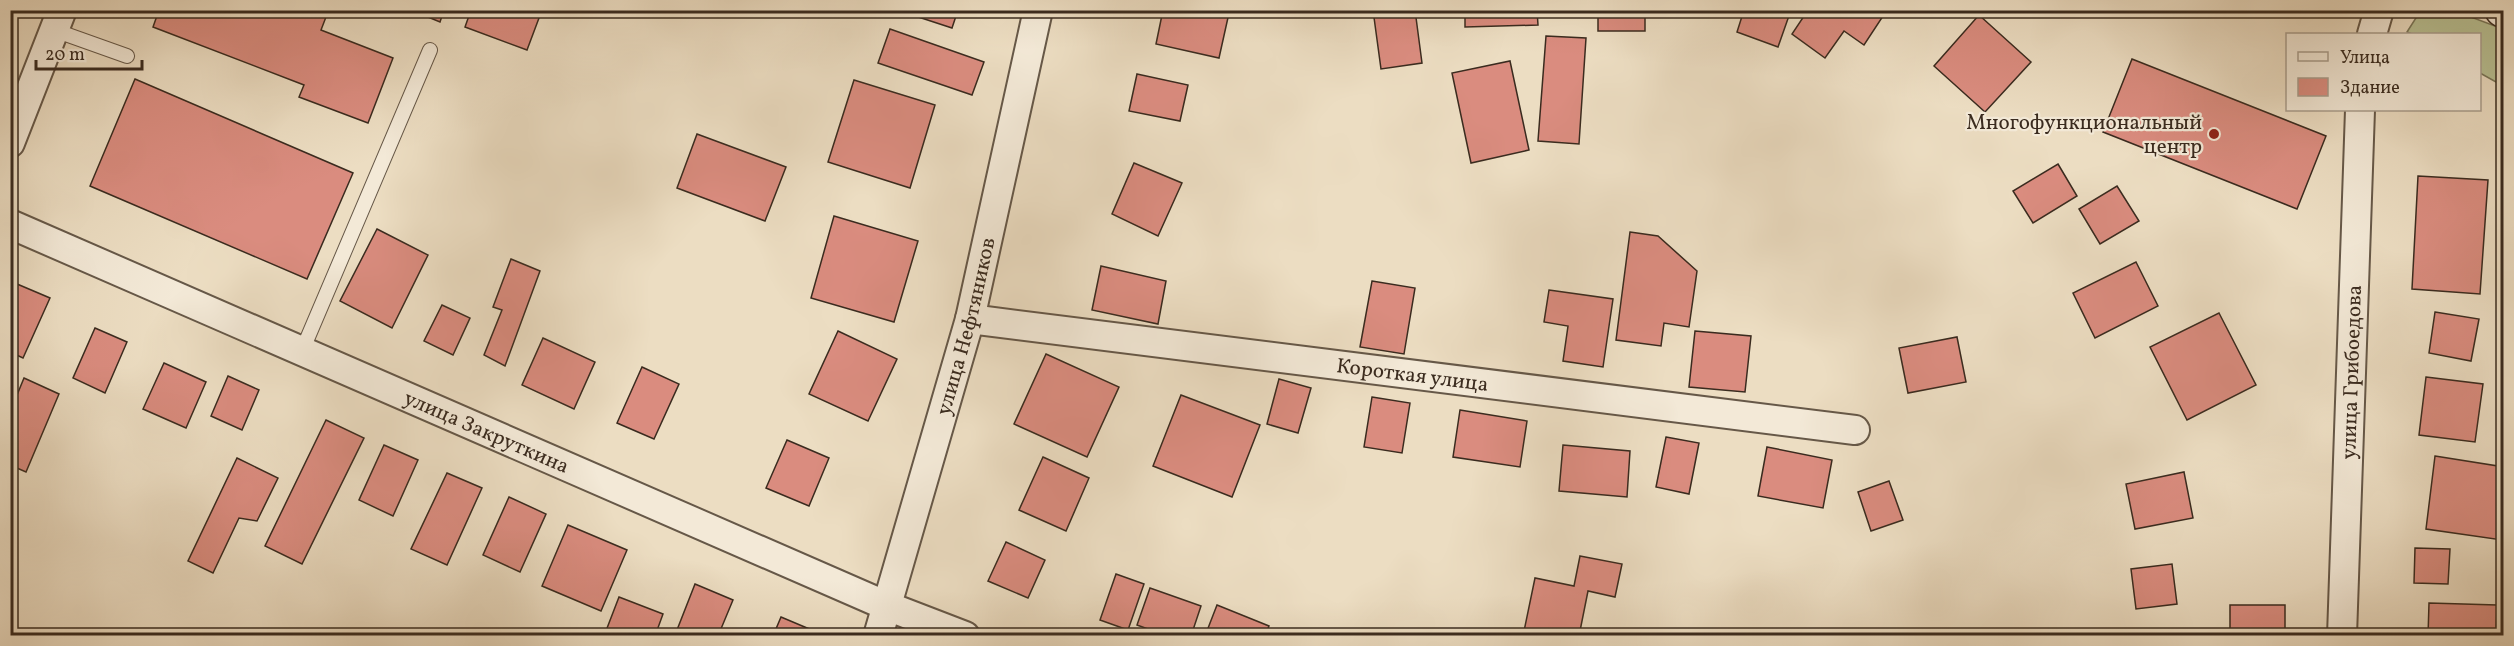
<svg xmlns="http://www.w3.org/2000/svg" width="2514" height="646" viewBox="0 0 2514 646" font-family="Vollkorn,serif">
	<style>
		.green { fill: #b8c093; stroke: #797659; stroke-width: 1.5 }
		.building { fill: #da8c7f; stroke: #3a2b1f; stroke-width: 1.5 }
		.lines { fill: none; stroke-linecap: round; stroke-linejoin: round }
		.lane-casing { stroke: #665848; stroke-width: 16 }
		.street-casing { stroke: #665848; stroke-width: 32 }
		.secondary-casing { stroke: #3a2b1f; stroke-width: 36 }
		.lane { stroke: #f3e9d7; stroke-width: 14 }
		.street { stroke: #f3e9d7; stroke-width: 28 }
		.secondary { stroke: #f3e9d7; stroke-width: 33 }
		.poi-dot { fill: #8f2418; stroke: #f3e9d7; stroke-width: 2 }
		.labels { text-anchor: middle; stroke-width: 4.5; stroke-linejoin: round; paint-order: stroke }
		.poi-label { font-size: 21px; fill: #3a2b1f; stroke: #f3e9d7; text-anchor: end }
		.street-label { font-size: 21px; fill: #3a2b1f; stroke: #f3e9d7 }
	</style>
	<rect width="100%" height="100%" fill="#ecddc2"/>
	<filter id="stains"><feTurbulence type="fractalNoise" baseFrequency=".00333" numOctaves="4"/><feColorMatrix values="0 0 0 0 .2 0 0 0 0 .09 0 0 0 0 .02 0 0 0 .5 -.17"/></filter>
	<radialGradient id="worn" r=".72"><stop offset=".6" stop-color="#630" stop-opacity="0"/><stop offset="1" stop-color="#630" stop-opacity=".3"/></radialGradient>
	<path class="green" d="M2421,10L2455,11L2503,29V86L2480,73V34H2412L2407,32Z"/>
	<g class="building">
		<path d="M159,10H310L326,17L321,30L393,58L368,123L299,97L304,85L153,27Z"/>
		<path d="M411,10H444L440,22Z"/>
		<path d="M471,10H542L527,50L465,27Z"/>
		<path d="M897,10H958L952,28Z"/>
		<path d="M1163,10H1216L1229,13L1219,58L1156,44Z"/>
		<path d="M1373,10H1415L1422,63L1381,69Z"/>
		<path d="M1465,10H1537L1538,25L1465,27Z"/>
		<rect x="1598" y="10" width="47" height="21"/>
		<path d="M1744,10H1791L1778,47L1737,32Z"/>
		<path d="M1808,10H1887L1864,45L1844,31L1825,58L1792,34Z"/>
		<path d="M1979,15L2031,62L1985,112L1934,66Z"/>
		<path d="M890,29L984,62L972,95L878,63Z"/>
		<path d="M1546,36L1586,38L1579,144L1538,141Z"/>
		<path d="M2132,59L2326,136L2297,209L2103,132Z"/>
		<path d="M1510,61L1529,150L1471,163L1452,73Z"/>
		<path d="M1137,74L1188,85L1180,121L1129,111Z"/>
		<path d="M135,79L353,173L307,279L90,186Z"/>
		<path d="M854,80L935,105L910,188L828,162Z"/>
		<path d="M697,134L786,167L765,221L677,188Z"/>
		<path d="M1134,163L1182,183L1158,236L1112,214Z"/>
		<path d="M2058,164L2077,196L2033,223L2013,191Z"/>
		<path d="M2418,176L2488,180L2480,294L2412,289Z"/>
		<path d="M2117,186L2139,221L2100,244L2079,209Z"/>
		<path d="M834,216L918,241L894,322L811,298Z"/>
		<path d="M377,229L428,255L392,328L340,301Z"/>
		<path d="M1630,232L1658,236L1697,271L1689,327L1664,323L1661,346L1616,340Z"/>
		<path d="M511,259L540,271L505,366L484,355L502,310L493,307Z"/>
		<path d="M2136,262L2158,306L2095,338L2073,293Z"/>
		<path d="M1101,266L1166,281L1158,324L1092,310Z"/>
		<path d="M10,281L50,298L23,358L10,352Z"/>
		<path d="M1372,281L1415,288L1404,354L1360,347Z"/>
		<path d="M1549,290L1613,299L1603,367L1563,361L1568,326L1544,322Z"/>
		<path d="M442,305L470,318L453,355L424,341Z"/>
		<path d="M2435,312L2479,319L2471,361L2429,353Z"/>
		<path d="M2219,313L2256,385L2187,420L2150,347Z"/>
		<path d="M95,328L127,342L105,393L73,378Z"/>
		<path d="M838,331L897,359L868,421L809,394Z"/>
		<path d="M1695,331L1751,336L1745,392L1689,387Z"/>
		<path d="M1957,337L1966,382L1908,393L1899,348Z"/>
		<path d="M543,338L595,362L574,409L522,385Z"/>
		<path d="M1046,354L1119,387L1087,457L1014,424Z"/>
		<path d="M164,363L206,382L186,428L143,409Z"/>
		<path d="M642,367L679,384L654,439L617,423Z"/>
		<path d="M228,376L259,390L242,430L211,416Z"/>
		<path d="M2426,377L2483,384L2475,442L2419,435Z"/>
		<path d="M24,378L59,394L26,472L10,465V412Z"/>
		<path d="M1279,379L1311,388L1298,433L1267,424Z"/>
		<path d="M1181,395L1260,425L1232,497L1153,466Z"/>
		<path d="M1372,397L1410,403L1402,453L1364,447Z"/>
		<path d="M1460,410L1527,421L1520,467L1453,457Z"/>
		<path d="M326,420L364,438L302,564L265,546Z"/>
		<path d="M1666,437L1699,443L1689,494L1656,487Z"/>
		<path d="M787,440L829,458L809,506L766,488Z"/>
		<path d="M384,445L418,460L393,516L359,500Z"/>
		<path d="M1563,445L1630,451L1627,497L1559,491Z"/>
		<path d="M1767,447L1832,460L1823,508L1758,496Z"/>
		<path d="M2435,456L2504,467L2502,540L2426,529Z"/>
		<path d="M1043,457L1089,478L1066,531L1019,510Z"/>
		<path d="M237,458L278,478L257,521L239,518L213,573L188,561Z"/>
		<path d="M2184,472L2193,518L2135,529L2126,484Z"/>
		<path d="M447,473L482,488L447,565L411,549Z"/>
		<path d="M1889,481L1903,520L1871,531L1858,492Z"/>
		<path d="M509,497L546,514L520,572L483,555Z"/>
		<path d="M568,525L627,550L601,611L542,586Z"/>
		<path d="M1006,542L1045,560L1028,598L988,581Z"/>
		<path d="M2415,548L2450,549L2448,584L2414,583Z"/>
		<path d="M1580,556L1622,564L1615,597L1588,591L1579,636H1523L1535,578L1574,586Z"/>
		<path d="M2172,564L2177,604L2136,609L2131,569Z"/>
		<path d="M1116,574L1144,584L1128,630L1100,620Z"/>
		<path d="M695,584L733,600L718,636H689L677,630Z"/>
		<path d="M1150,588L1201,606L1191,636H1167L1137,625Z"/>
		<path d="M619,597L663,614L655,636H604Z"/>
		<path d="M2429,603L2497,605L2496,636H2428Z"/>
		<path d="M1217,605L1269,626L1265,636H1205Z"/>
		<rect x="2230" y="605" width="55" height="31"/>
		<path d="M781,617L826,636H773Z"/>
	</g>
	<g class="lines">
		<g class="lane-casing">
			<g id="lane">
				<path d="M54,30L127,56"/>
				<path d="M302,351L430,50"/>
			</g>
		</g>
		<g class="street-casing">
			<g id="street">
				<path d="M2372,34L2379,10"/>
				<path d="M10,143L62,10"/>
				<path id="s1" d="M10,224L887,606L965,636"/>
				<path id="s2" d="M970,319L1855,430"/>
				<path id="s3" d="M878,636L970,319L1038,10"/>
				<path id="s4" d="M2342,636L2360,110"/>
			</g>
		</g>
		<g class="secondary-casing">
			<path id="secondary" d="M2502,10L2504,11"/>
		</g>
		<use href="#lane" class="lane"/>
		<use href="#street" class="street"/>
		<use href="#secondary" class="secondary"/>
	</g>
	<circle class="poi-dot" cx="2214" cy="134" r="6"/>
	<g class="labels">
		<g class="poi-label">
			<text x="2202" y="129">Многофункциональный<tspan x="2202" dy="24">центр</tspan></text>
		</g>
		<g class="street-label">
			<text dy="7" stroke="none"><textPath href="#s3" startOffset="322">улица Нефтяников</textPath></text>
			<text dy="7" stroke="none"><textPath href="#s4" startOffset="264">улица Грибоедова</textPath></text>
			<text dy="7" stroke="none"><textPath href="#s2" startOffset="446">Короткая улица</textPath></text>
			<text dy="7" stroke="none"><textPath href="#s1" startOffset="520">улица Закруткина</textPath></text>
		</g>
	</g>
	<rect width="2514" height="646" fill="none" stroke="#ecddc2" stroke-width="36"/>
	<rect x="12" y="12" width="2490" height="622" fill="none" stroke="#3a2b1f" stroke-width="3"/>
	<rect x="18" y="18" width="2478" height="610" fill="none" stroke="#3a2b1f" stroke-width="1.5"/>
	<rect x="2286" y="33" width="195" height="78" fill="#f3e9d7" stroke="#a99d8d" stroke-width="1.5"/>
	<rect x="2298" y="52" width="30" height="9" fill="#f3e9d7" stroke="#a99d8d" stroke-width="1.5"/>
	<text x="2340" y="63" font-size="18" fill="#3a2b1f">Улица</text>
	<rect x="2298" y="78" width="30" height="18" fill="#da8c7f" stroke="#a99d8d" stroke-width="1.5"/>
	<text x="2340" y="93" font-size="18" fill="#3a2b1f">Здание</text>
	<path d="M36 60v9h106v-9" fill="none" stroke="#3a2b1f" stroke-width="3"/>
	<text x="45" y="60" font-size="18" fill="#3a2b1f" stroke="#f3e9d7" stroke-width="4.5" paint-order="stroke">20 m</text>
	<rect width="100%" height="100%" filter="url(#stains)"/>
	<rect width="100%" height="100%" fill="url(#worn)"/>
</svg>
